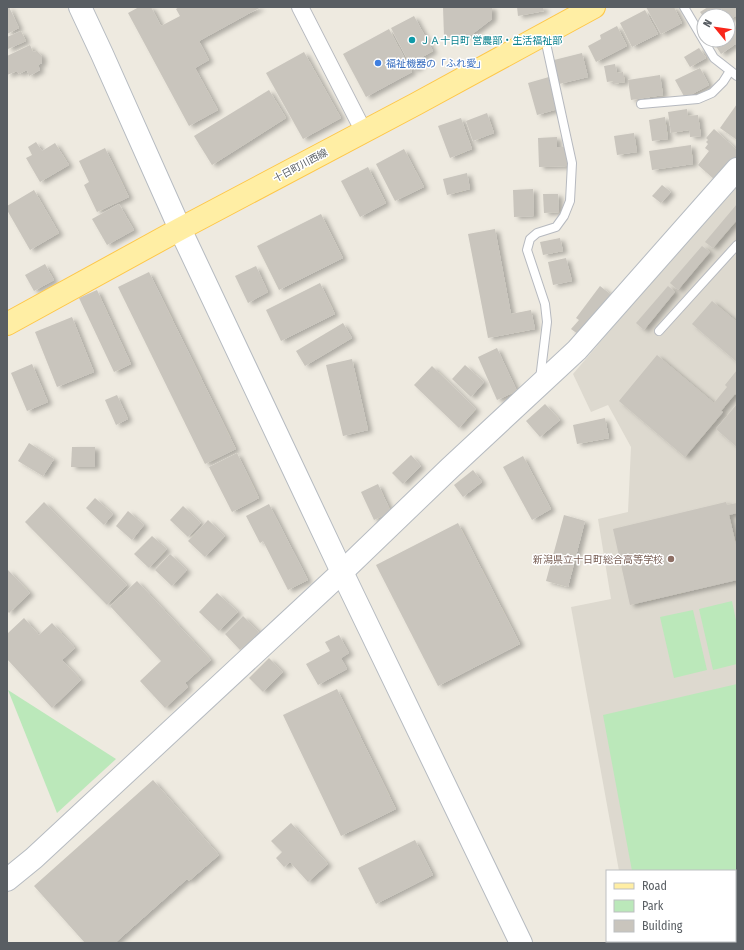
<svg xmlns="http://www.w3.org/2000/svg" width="744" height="950" viewBox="0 0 744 950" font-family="'Fira Sans Condensed','Noto Sans JP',sans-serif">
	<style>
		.education { fill: #ddd9cf }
		.green { fill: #bbe8ba }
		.building { fill: #c9c5bd; filter: url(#shadow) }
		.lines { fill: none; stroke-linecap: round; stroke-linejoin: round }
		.lane-casing { stroke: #b6b9bf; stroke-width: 10 }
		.street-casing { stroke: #b6b9bf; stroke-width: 18 }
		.secondary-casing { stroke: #b6bbc1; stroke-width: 24 }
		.primary-casing { stroke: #fec749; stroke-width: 24 }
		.lane { stroke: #fff; stroke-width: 8 }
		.street { stroke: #fff; stroke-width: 16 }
		.secondary { stroke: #fff; stroke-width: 22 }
		.primary { stroke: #ffeea4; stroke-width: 22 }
		.culture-dot { fill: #0f9aa8; stroke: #fff; stroke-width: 1.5 }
		.shop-dot { fill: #3f7fe0; stroke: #fff; stroke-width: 1.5 }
		.education-dot { fill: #8d6e63; stroke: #fff; stroke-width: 1.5 }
		.labels { text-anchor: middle; stroke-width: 3; stroke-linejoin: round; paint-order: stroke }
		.culture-label { font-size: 10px; fill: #0d838f; stroke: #fff; text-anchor: start }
		.shop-label { font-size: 10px; fill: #366cbe; stroke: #fff; text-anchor: start }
		.street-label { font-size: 10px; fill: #595e63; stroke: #fff }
		.education-label { font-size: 10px; fill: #785e54; stroke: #fff; text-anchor: end }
	</style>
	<defs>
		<filter id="shadow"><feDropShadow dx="4.5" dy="2.5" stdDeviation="2" flood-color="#0004"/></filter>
	</defs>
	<rect width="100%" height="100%" fill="#eeeae0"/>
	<path class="education" d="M737,182V943H718L714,941H735V871H619L571,607L611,599L598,519L628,512L631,447L608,405L591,412L573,374Z"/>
	<g class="green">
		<path d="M732,601L737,625V664L713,670L699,609Z"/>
		<path d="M693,610L707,670L674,678L660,617Z"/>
		<path d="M737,684V938L735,937V871H632L603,715Z"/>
		<path d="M8,690L116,759L57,813Z"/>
	</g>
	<g class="building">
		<path d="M7,7H9L19,28L7,34Z"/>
		<path d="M139,7H151L161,26L180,16L176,9L179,7H261L199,41L209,60L195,68L218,110L189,126L128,13Z"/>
		<path d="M443,7H492V19L471,35L444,36Z"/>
		<path d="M517,7H543L544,11L518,16Z"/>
		<path d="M646,7H674L682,23L661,34Z"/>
		<path d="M708,7H737V15L728,21V16H703L700,12Z"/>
		<path d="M645,10L658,34L632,47L620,23Z"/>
		<path d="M414,16L433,51L417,60L420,66L413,70L391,28Z"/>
		<path d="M731,23L737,32V43L721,54L712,40H728V25Z"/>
		<path d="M617,26L627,46L596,62L588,46L601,39L600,35Z"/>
		<path d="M389,29L412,72L366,97L343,54Z"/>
		<path d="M21,31L26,41L8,49L7,47V37Z"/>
		<path d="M30,45L33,52L37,51L42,56V63L38,65L40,70L29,76L27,70L19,74L17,71L7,75V56Z"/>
		<path d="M699,48L706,58L690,67L684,57Z"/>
		<path d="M304,52L341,118L303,139L266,73Z"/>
		<path d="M582,53L588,77L559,84L554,60Z"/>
		<path d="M615,64L617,73L623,72L625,82L613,84V81L607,82L604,66Z"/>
		<path d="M700,68L709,85L685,98L675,80Z"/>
		<path d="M660,75L663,95L631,100L628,80Z"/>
		<path d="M549,77L558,109L537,115L528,83Z"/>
		<path d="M269,90L286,118L212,165L194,136Z"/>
		<path d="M737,104V140L720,128Z"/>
		<path d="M687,109L688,116L698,115L701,136L690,137L689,130L671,133L668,112Z"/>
		<path d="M487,113L494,133L473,141L466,121Z"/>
		<path d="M665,117L668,139L652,141L649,120Z"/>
		<path d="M461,118L472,149L450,158L438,126Z"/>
		<path d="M714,129L737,150V156L715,180L698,165L709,151L705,148L708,144L706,142L708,140L706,138Z"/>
		<path d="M634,133L637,152L617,155L614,136Z"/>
		<path d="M557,137V147H566L567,166L539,167L538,138Z"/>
		<path d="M36,142L42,151L55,143L69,165L40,182L26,158L32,155L28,147Z"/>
		<path d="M691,145L693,164L652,170L649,151Z"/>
		<path d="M105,148L129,197L97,212L84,185L89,182L79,161Z"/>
		<path d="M404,149L424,187L395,201L376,164Z"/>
		<path d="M368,167L386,203L360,217L341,181Z"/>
		<path d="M467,173L470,189L447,195L443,179Z"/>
		<path d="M662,185L671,192L661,203L652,196Z"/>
		<path d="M533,189L534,216L514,217L513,190Z"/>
		<path d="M34,190L59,233L30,250L7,210V206Z"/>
		<path d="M543,194H558L559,212L544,213Z"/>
		<path d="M119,204L134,230L107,245L92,219Z"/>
		<path d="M737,204V220L713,248L705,242Z"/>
		<path d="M321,214L343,258L279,290L257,246Z"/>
		<path d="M495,229L511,314L531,310L535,329L488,338L468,234Z"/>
		<path d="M560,238L563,251L543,255L540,242Z"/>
		<path d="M702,246L710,252L678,290L670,283Z"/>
		<path d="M566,258L572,281L553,285L548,262Z"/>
		<path d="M45,264L54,280L34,291L25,275Z"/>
		<path d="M256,266L268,292L248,303L235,276Z"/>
		<path d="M149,272L236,449L205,464L118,287Z"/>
		<path d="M320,283L335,314L281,341L266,310Z"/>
		<path d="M600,286L614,297L582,337L571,329L579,320L576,318Z"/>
		<path d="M668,286L675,292L644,330L636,323Z"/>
		<path d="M97,290L131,364L114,372L79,298Z"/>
		<path d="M712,301L737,322V362L692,324Z"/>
		<path d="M72,317L94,372L57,387L35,332Z"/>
		<path d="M343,323L352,338L305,366L296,351Z"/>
		<path d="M497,348L517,391L497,400L478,357Z"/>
		<path d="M657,355L714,403L727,387L725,385L737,370V395L735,394L721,411L723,412L685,457L619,401Z"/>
		<path d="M352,359L368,430L343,436L326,365Z"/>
		<path d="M32,364L48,402L27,411L11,373Z"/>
		<path d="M465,365L484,382L471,397L452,379Z"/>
		<path d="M432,366L476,409L459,428L414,385Z"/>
		<path d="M117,395L128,419L116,425L105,400Z"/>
		<path d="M545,404L560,420L540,437L526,421Z"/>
		<path d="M737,404V447L716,429Z"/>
		<path d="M605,418L609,438L577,444L573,425Z"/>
		<path d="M29,443L54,459L43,476L18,461Z"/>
		<path d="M72,447H95V467H71Z"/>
		<path d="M237,453L259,498L232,512L209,467Z"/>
		<path d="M411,455L421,466L403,484L392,473Z"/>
		<path d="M523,456L551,509L532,520L503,467Z"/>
		<path d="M473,470L482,482L463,497L454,485Z"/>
		<path d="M378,484L391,512L374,520L361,492Z"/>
		<path d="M95,498L113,514L104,525L86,508Z"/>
		<path d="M44,502L127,585L107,605L25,522Z"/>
		<path d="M726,502L727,505L737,503V513L729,515L737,549V580L630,605L613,529Z"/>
		<path d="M269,504L308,580L288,590L263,541L260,543L246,516Z"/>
		<path d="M183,506L201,523L188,537L170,520Z"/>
		<path d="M128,511L144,525L132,540L116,526Z"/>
		<path d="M564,515L585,521L568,587L546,581Z"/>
		<path d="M208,520L225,536L205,557L188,541Z"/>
		<path d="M458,523L520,644L438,686L376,565Z"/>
		<path d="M152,536L167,549L149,568L134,554Z"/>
		<path d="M170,554L187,570L172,586L155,570Z"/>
		<path d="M7,569L30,593L9,613L7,611Z"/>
		<path d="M137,581L211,660L185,683L188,687L165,708L140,681L161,661L110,606Z"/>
		<path d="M217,593L238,612L219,631L199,612Z"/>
		<path d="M243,616L259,632L240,650L225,634Z"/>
		<path d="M24,618L39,635L52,623L75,648L62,660L81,680L52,708L7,659V634Z"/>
		<path d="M339,635L349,653L341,658L347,669L318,685L306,664L330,651L325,642Z"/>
		<path d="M269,658L283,672L263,692L249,678Z"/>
		<path d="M337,689L396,809L341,836L283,715Z"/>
		<path d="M153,780L219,855L189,881L187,879L115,943H85L34,886Z"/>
		<path d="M291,823L328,864L308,882L290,862L284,867L276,858L282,852L271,841Z"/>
		<path d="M415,840L433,875L376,904L358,868Z"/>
	</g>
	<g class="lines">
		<g class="lane-casing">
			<g id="lane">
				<path d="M684,7L714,58L737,76"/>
				<path d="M641,104L698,99L712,93L723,82L730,71"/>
				<path d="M659,331L737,245"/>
				<path d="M540,379L547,322L545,304L527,250L530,239L537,233L556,227L564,216L570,201L572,163L544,34"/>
			</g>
		</g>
		<g class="street-casing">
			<path id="street" d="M300,7L364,132"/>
		</g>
		<g class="secondary-casing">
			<g id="secondary">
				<path d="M80,7L102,54L180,229L342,572L521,943"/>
				<path d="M7,880L34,858L342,572L450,468L577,350L737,169"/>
			</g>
		</g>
		<g class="primary-casing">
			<path id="primary" d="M7,324L180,229L416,104L594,7"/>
		</g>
		<use href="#lane" class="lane"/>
		<use href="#street" class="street"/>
		<use href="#secondary" class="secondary"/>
		<use href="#primary" class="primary"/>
	</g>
	<circle class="culture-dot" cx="412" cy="40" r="4"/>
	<circle class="shop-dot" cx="378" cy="63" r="4"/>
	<circle class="education-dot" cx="671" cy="559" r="4"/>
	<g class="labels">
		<g class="culture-label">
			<text x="420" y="44">ＪＡ十日町 営農部・生活福祉部</text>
		</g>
		<g class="shop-label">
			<text x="386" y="67">福祉機器の「ふれ愛」</text>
		</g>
		<g class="street-label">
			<text transform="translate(300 165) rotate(-28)" y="4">十日町川西線</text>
		</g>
		<g class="education-label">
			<text x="663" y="563">新潟県立十日町総合高等学校</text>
		</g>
	</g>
	<rect width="744" height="950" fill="none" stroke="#595e63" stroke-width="16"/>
	<rect x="606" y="870" width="130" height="72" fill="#ffffff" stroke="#bdbfc1"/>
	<rect x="614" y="883" width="20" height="6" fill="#ffeea4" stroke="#bdbfc1"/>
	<text x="642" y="890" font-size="12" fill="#595e63">Road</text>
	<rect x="614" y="900" width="20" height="12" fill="#bbe8ba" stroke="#bdbfc1"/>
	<text x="642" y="910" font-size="12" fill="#595e63">Park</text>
	<rect x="614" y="920" width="20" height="12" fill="#c9c5bd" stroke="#bdbfc1"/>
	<text x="642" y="930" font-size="12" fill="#595e63">Building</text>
	<g transform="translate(716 28) rotate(299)"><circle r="19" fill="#ffffff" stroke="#bdbfc1"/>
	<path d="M0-3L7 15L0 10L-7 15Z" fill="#f9271b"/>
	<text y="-6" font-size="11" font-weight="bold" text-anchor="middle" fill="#595e63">N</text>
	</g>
</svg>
